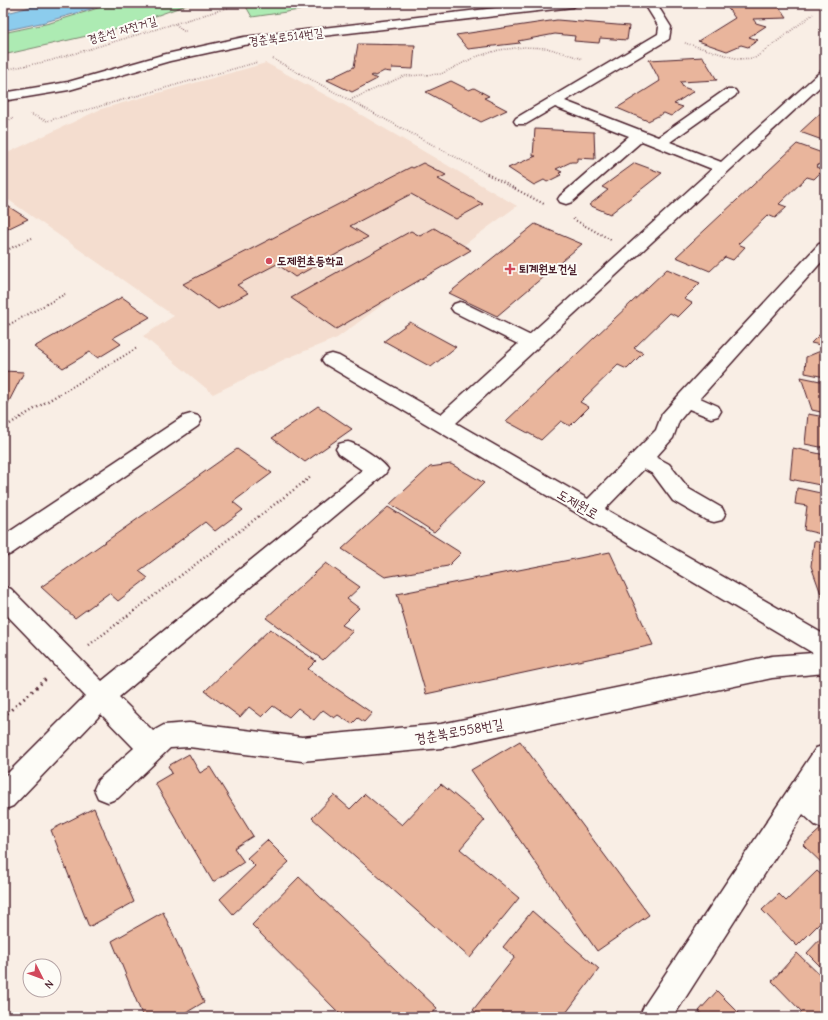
<svg xmlns="http://www.w3.org/2000/svg" width="828" height="1020" viewBox="0 0 828 1020" font-family="'Comic Neue','Poor Story',sans-serif">
	<style>
		.built { fill: #f4ddcf }
		.green { fill: #adebb3; stroke: #7c856f }
		.water { fill: #8ccced; stroke: #72879f }
		.building { fill: #e9b59c; stroke: #4a1f2b }
		.lines { fill: none; stroke-linecap: round; stroke-linejoin: round }
		.minor-casing { stroke: #4a1f2b; stroke-width: 3 }
		.path-far3 { stroke: #4a1f2b; stroke-width: 1.5; stroke-dasharray: 0.5 2; stroke-linecap: butt }
		.path-far2 { stroke: #4a1f2b; stroke-width: 2; stroke-dasharray: 1 2.5; stroke-linecap: butt }
		.path-far1 { stroke: #4a1f2b; stroke-width: 2.5; stroke-dasharray: 1 3; stroke-linecap: butt }
		.path { stroke: #4a1f2b; stroke-width: 3; stroke-dasharray: 1.5 4; stroke-linecap: butt }
		.minor { fill: #fdfcf7; fill-rule: evenodd }
		.poi-dot { fill: #d1495b; stroke: #fdfcf7; stroke-width: 1.5 }
		.labels { text-anchor: middle; stroke-width: 4; stroke-linejoin: round; paint-order: stroke }
		.far-street-label { font-size: 12px; fill: #4a1f2b; stroke: #fdfcf7 }
		.far-poi-label { font-size: 12px; font-weight: bold; fill: #4a1f2b; stroke: #fdfcf7; text-anchor: start }
		.street-label { font-size: 14px; fill: #4a1f2b; stroke: #fdfcf7 }
	</style>
	<rect width="100%" height="100%" fill="#f9eee5"/>
	<filter id="ink" filterUnits="userSpaceOnUse"><feTurbulence type="fractalNoise" baseFrequency=".025" numOctaves="2"/><feDisplacementMap in="SourceGraphic" scale="8" xChannelSelector="R" yChannelSelector="G"/><feConvolveMatrix kernelMatrix="1 2 1 2 8 2 1 2 1" color-interpolation-filters="sRGB"/></filter>
	<g filter="url(#ink)">
		<path class="built" d="M266,63L346,106L517,206L337,338L285,359L213,394L143,336L174,316L3,196V155L101,109Z"/>
		<g class="green">
			<path d="M114,3H192L122,28L3,55V33L50,23Z"/>
			<path d="M244,3H296L300,10L252,17Z"/>
		</g>
		<path class="water" d="M46,3H112L45,22L3,31V14Z"/>
		<g class="building">
			<path d="M724,3H776L787,18L753,19L756,23L766,26L749,37L758,40L748,47L741,45L727,51L698,41L735,18Z"/>
			<path d="M557,20L629,26L627,40L600,38L599,43L574,41L575,36L555,34L518,41L520,43L468,49L456,35Z"/>
			<path d="M358,44L415,45L413,69L392,68L391,72L384,71L375,76L373,75L371,76L377,79L352,92L327,80L354,67Z"/>
			<path d="M703,57L717,80L680,82L683,87L694,91L674,104L683,107L671,116L664,113L648,121L617,108L660,81L649,60Z"/>
			<path d="M451,81L469,90L474,88L489,96L484,98L507,110L481,122L426,92Z"/>
			<path d="M825,109V141L800,132Z"/>
			<path d="M535,129L594,132L595,159L577,158V162H571L556,169L562,172L559,173L561,175L547,182L544,180L534,185L508,168L536,156H533Z"/>
			<path d="M797,144L825,154V159L816,167L823,170L814,179L807,177L779,204L787,207L775,218L768,215L738,244L745,247L733,260L725,257L710,271L676,257Z"/>
			<path d="M423,163L446,175L438,179L483,204L456,219L411,194L350,226L368,237L295,277L277,264L237,285L248,293L218,309L183,284L411,167L413,168Z"/>
			<path d="M635,163L662,173L610,214L589,205L608,190L602,187Z"/>
			<path d="M3,203L28,219L3,231Z"/>
			<path d="M535,224L582,244L497,316L449,293Z"/>
			<path d="M434,228L471,250L336,329L291,298L411,231L420,236Z"/>
			<path d="M667,269L700,283L684,299L692,303L678,317L670,313L634,348L643,353L627,369L618,365L580,402L589,407L570,426L561,421L541,440L506,421Z"/>
			<path d="M122,297L150,317L113,338L121,344L98,358L90,352L63,368L34,347Z"/>
			<path d="M410,322L456,347L431,367L384,341Z"/>
			<path d="M825,329V346L811,343Z"/>
			<path d="M823,350H825V377L805,373L806,357Z"/>
			<path d="M3,371L24,372L3,413Z"/>
			<path d="M801,377L825,382V413L812,410Z"/>
			<path d="M318,406L352,429L305,462L272,438Z"/>
			<path d="M808,414L825,417V448L805,444Z"/>
			<path d="M793,448L825,455V486L790,479Z"/>
			<path d="M237,449L272,473L233,502L243,510L215,531L205,522L139,571L148,578L118,601L109,593L75,618L41,587Z"/>
			<path d="M451,464L484,483L434,532L390,504L430,467Z"/>
			<path d="M797,488L825,494V535L804,530L807,506L795,504Z"/>
			<path d="M388,507L461,553L448,566L385,577L342,549Z"/>
			<path d="M814,541L825,544V605L811,566Z"/>
			<path d="M610,552L653,645L426,694L397,594Z"/>
			<path d="M326,563L360,587L347,599L359,608L342,625L353,631L323,660L266,618Z"/>
			<path d="M270,629L316,661L308,669L372,713L364,722L358,718L352,724L338,715L334,718L323,710L314,720L298,708L289,717L273,706L262,717L249,707L240,717L205,691Z"/>
			<path d="M520,741L649,915L597,951L471,770Z"/>
			<path d="M189,754L200,773L210,767L253,836L234,848L244,862L213,882L155,783L172,773L168,766Z"/>
			<path d="M441,784L485,820L460,849L519,898L470,958L312,818L334,795L350,809L365,794L402,825Z"/>
			<path d="M94,808L134,902L89,927L51,830Z"/>
			<path d="M825,825V866L803,845Z"/>
			<path d="M267,840L289,862L233,914L220,899L255,866L247,858Z"/>
			<path d="M817,871L825,878V918L797,946L762,910L779,894L786,901Z"/>
			<path d="M299,877L437,1008L430,1017H343L252,925Z"/>
			<path d="M532,911L599,969L563,1017H481L473,1010L515,957L503,947Z"/>
			<path d="M163,912L204,1002L179,1017H143L112,941Z"/>
			<path d="M823,936L825,938V971L807,953Z"/>
			<path d="M797,953L825,980V1017H797L802,1012L772,981Z"/>
			<path d="M717,991L743,1017H704L699,1011Z"/>
		</g>
		<g class="lines">
			<g class="minor-casing">
				<g id="minor">
					<path d="M540,3H579L573,7L244,45L170,61L69,90L3,101V93L68,82L162,55L244,37Z"/>
					<path d="M644,3H656L671,27L669,39L565,101L658,137L725,90H735L737,93L735,96L670,142L721,162L820,72L825,71V82L456,423L588,499L656,430L662,414L679,395L819,244L825,243V258L700,398L718,406L721,411L718,416L711,418L689,409L679,421L673,438L656,457L669,464L689,489L722,508L725,514L722,520L714,522L706,520L673,501L653,474L644,469L605,509L825,635V673L772,678L441,748L302,761L189,747L170,748L118,798L108,802L98,798L94,789L98,780L134,748L101,714L13,806L3,810V778L85,696L3,611V586L11,589L102,681L362,470L339,454L336,449L339,444C342,443 345,442 348,442C358,444 383,461 388,469L385,474L119,697L153,731L164,725L189,723L302,737L441,724L772,656L813,653L325,364L322,360L325,356L332,354L339,356L441,414L518,344L454,312L451,308L454,304L460,302L466,304L529,335L712,169L642,141L572,202L566,204L560,202L558,199L560,196L629,136L555,107L526,124H516L514,121L516,118L658,34L659,27Z"/>
					<path d="M191,414L198,416L201,421L198,426L11,554L3,557V536L184,416Z"/>
					<path d="M825,745V780L818,791L825,797V829L815,825L803,814L673,1017H639L644,1006L816,748Z"/>
				</g>
			</g>
			<g class="path-far3">
				<path d="M595,7L626,3"/>
				<path d="M176,24L183,31H186"/>
				<path d="M685,43L738,59L755,58L813,14"/>
				<path d="M273,59L489,175"/>
				<path d="M3,70L49,61L244,3"/>
				<path d="M350,100L404,76L441,74L475,57L499,50L524,47L547,48L583,59"/>
				<path d="M30,114L47,121L258,62"/>
				<path d="M3,123L13,118"/>
			</g>
			<g class="path-far2">
				<path d="M487,174L544,204"/>
				<path d="M573,219L611,240"/>
				<path d="M3,252L32,238"/>
				<path d="M3,328L65,294"/>
				<path d="M60,394L137,348"/>
			</g>
			<g class="path-far1">
				<path d="M3,428L61,393"/>
				<path d="M89,645L312,476"/>
			</g>
			<path class="path" d="M3,717L46,679"/>
			<use href="#minor" class="minor"/>
		</g>
	</g>
	<g class="poi-dot">
		<circle cx="269" cy="261" r="4"/>
		<path d="M508 263h4v4h4v4h-4v4h-4v-4h-4v-4h4z"/>
	</g>
	<g class="labels">
		<g class="far-street-label">
			<text transform="translate(122 30) rotate(-16)" y="4">경춘선 자전거길</text>
			<text transform="translate(286 37) rotate(-7)" y="4">경춘북로514번길</text>
		</g>
		<g class="far-poi-label">
			<text x="277" y="265">도제원초등학교</text>
			<text x="519" y="273">퇴계원보건실</text>
		</g>
		<g class="street-label">
			<text transform="translate(578 504) rotate(30)" y="5">도제원로</text>
			<text transform="translate(459 731) rotate(-10)" y="5">경춘북로558번길</text>
		</g>
	</g>
	<rect width="828" height="1020" fill="none" stroke="#fdfcf7" stroke-width="16"/>
	<rect x="8" y="8" width="812" height="1004" fill="none" stroke="#4a1f2b" stroke-width="1.5" filter="url(#ink)"/>
	<g transform="translate(42 978) rotate(132)"><circle r="19" fill="#fdfcf7" stroke="#b5a4a5"/>
	<path d="M0-3L7 15L0 10L-7 15Z" fill="#d1495b"/>
	<text y="-6" font-size="11" font-weight="bold" text-anchor="middle" fill="#4a1f2b">N</text>
	</g>
</svg>
